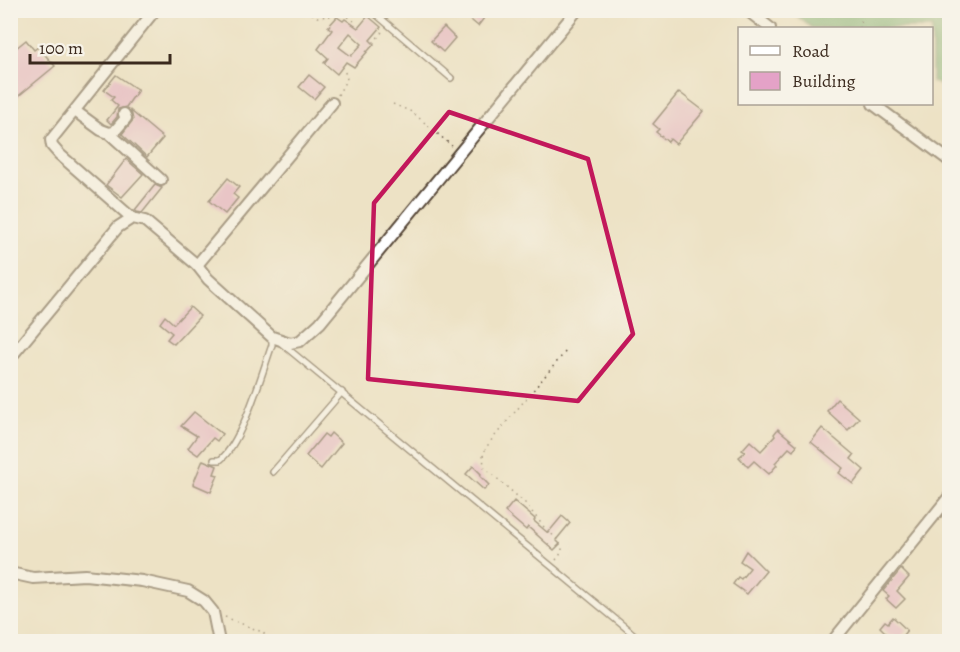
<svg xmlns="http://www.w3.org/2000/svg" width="960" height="652" viewBox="0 0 960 652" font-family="Alegreya,serif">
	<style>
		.forest { fill: #6eac6d; stroke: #546b46; stroke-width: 1.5 }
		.building { fill: #e4a2c7; fill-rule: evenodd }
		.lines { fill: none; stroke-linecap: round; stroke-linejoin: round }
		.service-casing { stroke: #564637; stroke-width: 8 }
		.minor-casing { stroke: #564637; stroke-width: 14 }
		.path { stroke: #564637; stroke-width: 1.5; stroke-dasharray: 1.5 4.5; stroke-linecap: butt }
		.service { stroke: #fff; stroke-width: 5 }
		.minor { stroke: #fff; stroke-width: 10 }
		.marked { fill: none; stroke: #c2185b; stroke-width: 4.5; stroke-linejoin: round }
	</style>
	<rect width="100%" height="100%" fill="#f7f3e8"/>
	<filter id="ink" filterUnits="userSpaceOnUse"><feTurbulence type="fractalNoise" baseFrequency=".0167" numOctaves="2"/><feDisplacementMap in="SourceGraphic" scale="12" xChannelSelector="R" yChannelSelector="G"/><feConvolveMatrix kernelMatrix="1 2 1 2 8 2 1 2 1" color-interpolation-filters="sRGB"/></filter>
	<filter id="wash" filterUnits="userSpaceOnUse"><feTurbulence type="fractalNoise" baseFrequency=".008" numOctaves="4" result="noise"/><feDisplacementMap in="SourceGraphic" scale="24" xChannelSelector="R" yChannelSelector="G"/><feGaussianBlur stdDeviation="1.35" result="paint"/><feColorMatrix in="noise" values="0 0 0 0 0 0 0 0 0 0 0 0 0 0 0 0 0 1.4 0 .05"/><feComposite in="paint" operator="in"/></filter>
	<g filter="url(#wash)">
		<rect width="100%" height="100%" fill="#ede2c5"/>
		<path class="forest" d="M791,11H949V87L932,82V28H812Z"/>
		<g id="blocks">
			<g class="building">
				<path d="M459,10H490L478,26Z"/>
				<path d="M368,16L381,27L370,40L374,44L354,67L346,62L337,74L324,63L328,58L318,49L332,30L328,27L337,17L343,21L345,19L358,28ZM350,33L362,44L351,56L339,47Z"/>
				<path d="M444,27L455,38L443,52L431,41Z"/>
				<path d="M26,40L34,50L38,47L55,66L10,103V77L14,75L10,71V53Z"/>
				<path d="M116,75L138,90L126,107L118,109L117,117L111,124L107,120L118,106L111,100L114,97L104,90Z"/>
				<path d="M309,75L324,87L314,99L299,87Z"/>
				<path d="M679,92L704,111L676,144L670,139L668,142L656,132L659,129L653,124Z"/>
				<path d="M131,111L163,138L147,157L122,134L133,120Z"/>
				<path d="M126,159L143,174L122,197L106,185Z"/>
				<path d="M228,178L239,187L233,194L238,198L225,214L209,201Z"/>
				<path d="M155,185L162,188L142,213L137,212L135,210Z"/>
				<path d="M190,307L200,316L174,344L167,339L172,333L160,323L165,316L174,324Z"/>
				<path d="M837,399L859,418L848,430L827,411Z"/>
				<path d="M194,412L222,434L217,441L213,438L198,455L188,448L197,436L181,426Z"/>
				<path d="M822,428L854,455L851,459L864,470L853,484L839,473L843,468L811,442Z"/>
				<path d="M778,429L797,445L793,451L789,448L775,463L777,465L769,474L754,461L748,467L739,457L745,452L742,450L750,441L761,451L775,436L774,434Z"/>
				<path d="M331,433L342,443L321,469L306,456L324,434L328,437Z"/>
				<path d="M203,460L217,466L214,474L218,475L211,492L193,484Z"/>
				<path d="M473,466L481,474L480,476L489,485L484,490L466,474Z"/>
				<path d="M514,501L535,519L534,521L548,533L562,516L570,523L556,540L560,544L554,550L528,527L526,530L505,512Z"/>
				<path d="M746,551L766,571L747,594L733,584L738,577L741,579L750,568L740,561Z"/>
				<path d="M901,569L909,577L897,591L905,599L896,608L886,599L889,596L883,591Z"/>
				<path d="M893,617L907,630L903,635L910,642H900L892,635L890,637L880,627L885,621L888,623Z"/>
			</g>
		</g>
	</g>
	<g filter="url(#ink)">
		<use href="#blocks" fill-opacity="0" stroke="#564637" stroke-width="1.5"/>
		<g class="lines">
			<g class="service-casing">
				<g id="service">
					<path d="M371,10L451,78"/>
					<path d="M341,12L342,10"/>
					<path d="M281,343L643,642"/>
					<path d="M214,460H220C242,443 262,373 272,345V338"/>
					<path d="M273,472L342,392"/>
				</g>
			</g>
			<g class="minor-casing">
				<g id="minor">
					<path d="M747,10L770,28"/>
					<path d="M873,104L950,161"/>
					<path d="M75,111L101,130L109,133L114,132L126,118L124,114"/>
					<path d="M109,133L161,180"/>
					<path d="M132,218L59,154L52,146L51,140L155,10"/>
					<path d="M197,265L332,103"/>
					<path d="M10,358L118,227L132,218L145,221L197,265L208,279L272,337L290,343L300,341L320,323L577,10"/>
					<path d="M10,573L33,578L85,575L142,581L188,591L204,601L213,612L219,642"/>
					<path d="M832,642L950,496"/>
				</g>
			</g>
			<g class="path">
				<path d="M307,10L317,17L334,16"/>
				<path d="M348,17L354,21"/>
				<path d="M860,28L862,10"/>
				<path d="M366,52L382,32"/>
				<path d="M338,95L347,78L343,67"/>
				<path d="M393,104L412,112L452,146"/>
				<path d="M556,560L562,552V547L558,540L544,527L525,503L484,467L483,454L489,443L566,351"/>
				<path d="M225,617L262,632L273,642"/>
			</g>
			<use href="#service" class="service"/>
			<use href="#minor" class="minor"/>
		</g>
	</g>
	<path d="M0 0H960V652H0ZM449,112L588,159L633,334L578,401L368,379L374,203Z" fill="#ede2c5" fill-opacity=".55" fill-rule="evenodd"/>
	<path class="marked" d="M449,112L588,159L633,334L578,401L368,379L374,203Z"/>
	<rect width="960" height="652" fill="none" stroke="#f7f3e8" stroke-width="36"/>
	<rect x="738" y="27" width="195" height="78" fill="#f7f3e8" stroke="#aca397" stroke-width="1.5"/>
	<rect x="750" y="46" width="30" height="9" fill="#ffffff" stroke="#aca397" stroke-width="1.5"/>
	<text x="792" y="57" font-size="18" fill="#3b2a1e">Road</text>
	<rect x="750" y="72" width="30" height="18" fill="#e4a2c7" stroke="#aca397" stroke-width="1.5"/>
	<text x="792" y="87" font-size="18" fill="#3b2a1e">Building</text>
	<path d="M30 54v9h140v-9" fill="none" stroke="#3b2a1e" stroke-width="3"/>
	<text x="39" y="54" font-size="18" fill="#3b2a1e" stroke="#f7f3e8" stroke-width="4.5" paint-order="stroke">100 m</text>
</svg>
